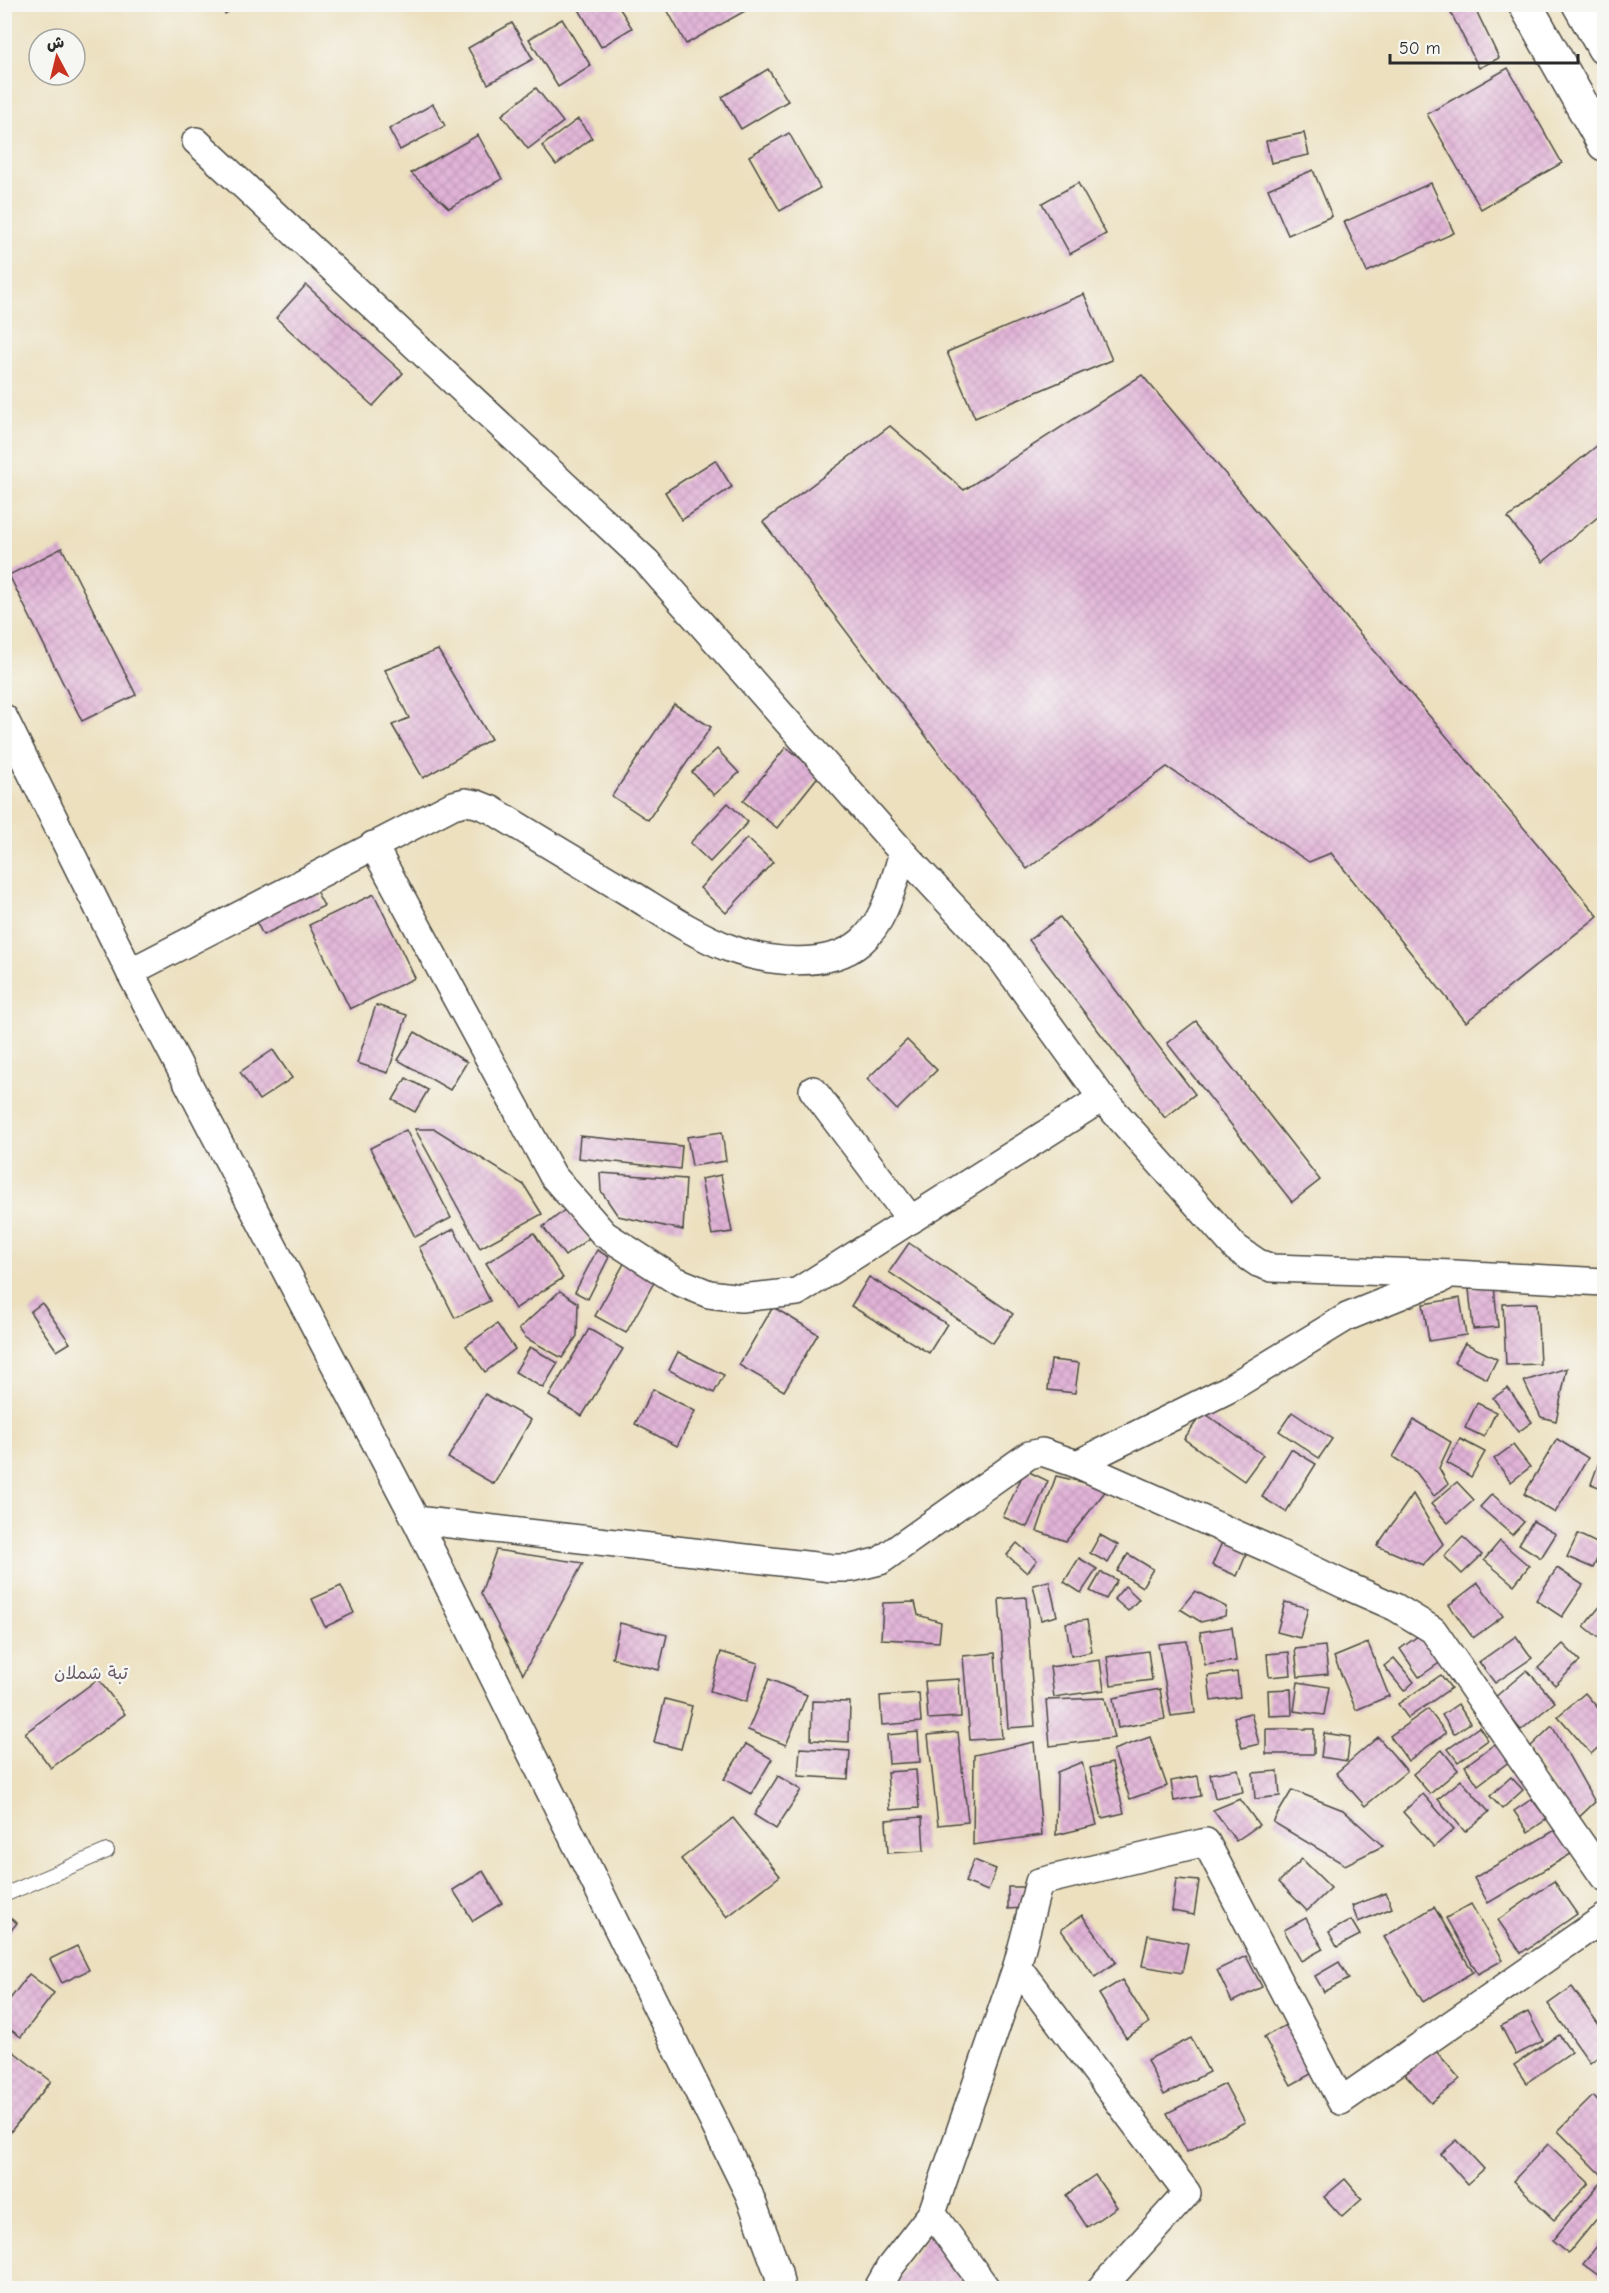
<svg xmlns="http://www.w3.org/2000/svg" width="1609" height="2293" viewBox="0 0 1609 2293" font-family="'Comic Neue','Playpen Sans Arabic',sans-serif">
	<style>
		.building { fill: url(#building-cross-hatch) }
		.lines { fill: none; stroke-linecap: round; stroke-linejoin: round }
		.service-casing { stroke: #484641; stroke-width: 16 }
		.minor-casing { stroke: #484641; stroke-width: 30 }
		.primary-casing { stroke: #484641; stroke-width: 36 }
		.service { stroke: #fff; stroke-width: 14 }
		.minor { stroke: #fff; stroke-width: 27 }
		.primary { stroke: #fff; stroke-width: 33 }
		.labels { text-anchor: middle; stroke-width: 5; stroke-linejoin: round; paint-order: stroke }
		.neighbourhood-label { font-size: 18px; fill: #6b5b67; stroke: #f6f6f2 }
	</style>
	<defs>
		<pattern id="building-cross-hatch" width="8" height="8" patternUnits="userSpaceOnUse" patternTransform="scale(1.5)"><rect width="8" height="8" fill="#e1b3d7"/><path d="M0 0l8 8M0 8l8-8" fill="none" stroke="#c19ab9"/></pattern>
	</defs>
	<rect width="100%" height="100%" fill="#f6f6f2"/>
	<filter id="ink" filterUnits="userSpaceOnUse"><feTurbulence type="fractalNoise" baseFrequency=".0167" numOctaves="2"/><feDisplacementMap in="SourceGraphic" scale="12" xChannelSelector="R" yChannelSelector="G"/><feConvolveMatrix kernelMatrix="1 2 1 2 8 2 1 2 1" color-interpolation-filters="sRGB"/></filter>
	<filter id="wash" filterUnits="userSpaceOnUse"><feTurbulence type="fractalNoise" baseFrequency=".008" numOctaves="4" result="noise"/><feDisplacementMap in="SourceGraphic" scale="24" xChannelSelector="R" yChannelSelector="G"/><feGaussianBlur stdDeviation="1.35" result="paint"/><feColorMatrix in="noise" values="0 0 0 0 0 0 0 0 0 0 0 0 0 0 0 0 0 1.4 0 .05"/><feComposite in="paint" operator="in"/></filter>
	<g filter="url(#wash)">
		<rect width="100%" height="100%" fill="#ece0bf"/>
		<g id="blocks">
			<g class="building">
				<path d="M219,4H240L225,14Z"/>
				<path d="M579,4H617L632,28L601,47L577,6Z"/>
				<path d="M664,4H741L745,11L686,44Z"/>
				<path d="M1453,4H1473L1499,58L1479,68L1448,7Z"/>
				<path d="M562,19L591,66L558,87L529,39Z"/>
				<path d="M512,23L533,59L488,84L468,48Z"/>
				<path d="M1508,68L1562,163L1481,209L1427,114Z"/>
				<path d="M768,69L788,101L741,129L722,97Z"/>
				<path d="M536,88L563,122L528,149L502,115Z"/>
				<path d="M433,104L445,126L400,150L389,129Z"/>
				<path d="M578,119L592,138L556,165L542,146Z"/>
				<path d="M789,133L820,188L780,211L749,156Z"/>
				<path d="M1304,133L1309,155L1271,163L1266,141Z"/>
				<path d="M478,135L502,179L449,208L411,173Z"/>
				<path d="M1313,170L1332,216L1288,235L1268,189Z"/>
				<path d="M1078,183L1106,234L1070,254L1042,203Z"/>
				<path d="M1431,183L1454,233L1367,272L1344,222Z"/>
				<path d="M306,285L403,373L373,406L276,318Z"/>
				<path d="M1084,294L1112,360L975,418L947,352Z"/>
				<path d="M1142,375L1598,916L1466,1022L1331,853L1309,862L1167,767L1027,869L763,522L890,426L964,490Z"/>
				<path d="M1604,440V512L1543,562L1508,518Z"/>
				<path d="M715,460L732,487L682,520L665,492Z"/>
				<path d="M62,548L136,695L82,721L9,575Z"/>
				<path d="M438,650L491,739L423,778L392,725L409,718L385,670Z"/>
				<path d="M674,704L711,727L648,820L612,796Z"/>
				<path d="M786,747L820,774L777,828L743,801Z"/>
				<path d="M717,749L739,773L714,795L692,772Z"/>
				<path d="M728,803L748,822L710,862L690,843Z"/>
				<path d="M747,838L773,862L726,913L700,888Z"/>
				<path d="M314,887L324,906L263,935L254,917Z"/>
				<path d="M374,894L415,978L350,1009L309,925Z"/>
				<path d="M1060,917L1195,1094L1165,1118L1029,940Z"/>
				<path d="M376,1005L407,1015L388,1073L357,1063Z"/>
				<path d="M1196,1021L1320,1180L1292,1202L1167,1043Z"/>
				<path d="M415,1032L467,1062L450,1090L398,1060Z"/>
				<path d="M907,1040L937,1070L897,1110L867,1079Z"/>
				<path d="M273,1050L292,1078L259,1100L240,1072Z"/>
				<path d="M406,1078L428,1090L415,1112L393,1100Z"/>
				<path d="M415,1129H435L524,1185L542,1214L480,1248Z"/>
				<path d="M406,1130L451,1218L415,1237L370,1148Z"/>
				<path d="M722,1132L726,1161L692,1166L687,1137Z"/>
				<path d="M580,1136L682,1146L680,1169L578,1158Z"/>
				<path d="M600,1173L686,1179L683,1230L618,1216L601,1191Z"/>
				<path d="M721,1175L732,1232L712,1235L701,1179Z"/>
				<path d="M566,1209L589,1238L565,1256L543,1227Z"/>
				<path d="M454,1229L490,1301L455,1318L419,1247Z"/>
				<path d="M534,1233L563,1278L515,1309L486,1263Z"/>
				<path d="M909,1243L1013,1314L993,1343L889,1272Z"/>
				<path d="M597,1250L609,1257L588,1299L575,1292Z"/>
				<path d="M626,1260L657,1277L626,1333L595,1316Z"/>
				<path d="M869,1277L947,1324L929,1353L851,1306Z"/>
				<path d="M1494,1286L1498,1327L1473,1329L1469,1289Z"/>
				<path d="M560,1291L578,1303L577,1336L562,1358L526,1338L519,1329Z"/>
				<path d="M1460,1298L1466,1335L1429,1341L1423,1304Z"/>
				<path d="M42,1303L70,1343L57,1351L30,1312Z"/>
				<path d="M1537,1303L1540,1364L1506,1365L1503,1304Z"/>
				<path d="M773,1307L818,1334L784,1391L739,1365Z"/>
				<path d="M497,1324L515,1349L485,1372L466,1346Z"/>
				<path d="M589,1329L623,1349L582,1416L549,1396Z"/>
				<path d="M1465,1343L1497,1359L1487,1379L1454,1362Z"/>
				<path d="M530,1347L558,1363L543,1388L515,1372Z"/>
				<path d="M678,1352L724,1375L714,1393L669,1370Z"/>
				<path d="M1051,1360L1079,1363L1075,1393L1048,1390Z"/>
				<path d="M1567,1368L1556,1421L1541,1417L1524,1381Z"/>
				<path d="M1508,1388L1532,1422L1518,1432L1493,1398Z"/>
				<path d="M653,1389L695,1411L677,1446L635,1424Z"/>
				<path d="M485,1394L531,1420L494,1484L448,1458Z"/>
				<path d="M1477,1403L1496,1412L1484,1437L1465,1428Z"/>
				<path d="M1203,1412L1263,1455L1244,1481L1184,1439Z"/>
				<path d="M1292,1412L1332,1439L1319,1458L1279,1431Z"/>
				<path d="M1414,1420L1451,1442L1439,1468L1448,1484L1434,1496L1416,1472L1393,1457Z"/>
				<path d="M1460,1439L1485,1452L1471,1477L1447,1463Z"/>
				<path d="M1557,1439L1588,1458L1555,1513L1524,1494Z"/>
				<path d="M1513,1445L1530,1467L1511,1482L1494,1459Z"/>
				<path d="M1604,1448V1489L1591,1484Z"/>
				<path d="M1291,1449L1316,1464L1286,1512L1262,1497Z"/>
				<path d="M1025,1470L1048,1481L1027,1527L1003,1517Z"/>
				<path d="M1056,1476L1108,1488L1066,1541L1037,1531Z"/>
				<path d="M1457,1482L1474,1500L1448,1523L1431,1504Z"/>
				<path d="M1413,1494L1443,1544L1423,1565L1377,1546Z"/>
				<path d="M1492,1494L1524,1522L1512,1535L1480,1507Z"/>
				<path d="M1604,1507V1528L1598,1526Z"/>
				<path d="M1533,1521L1556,1534L1541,1558L1519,1544Z"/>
				<path d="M1578,1534L1603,1546L1593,1568L1567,1557Z"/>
				<path d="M1100,1535L1118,1545L1108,1563L1090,1553Z"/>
				<path d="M1463,1537L1482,1555L1462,1574L1444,1556Z"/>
				<path d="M1224,1538L1249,1548L1237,1576L1212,1565Z"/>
				<path d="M1500,1541L1529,1566L1514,1585L1484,1560Z"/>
				<path d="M1017,1543L1037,1560L1027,1573L1007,1555Z"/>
				<path d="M496,1550L583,1563L523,1674L481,1593Z"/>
				<path d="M1128,1554L1153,1569L1142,1587L1117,1571Z"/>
				<path d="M1079,1558L1097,1569L1081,1593L1064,1582Z"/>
				<path d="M1557,1568L1583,1585L1562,1617L1536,1600Z"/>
				<path d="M1101,1572L1117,1580L1106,1599L1090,1591Z"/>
				<path d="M1049,1581L1057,1616L1041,1620L1033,1585Z"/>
				<path d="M1478,1583L1503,1616L1473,1638L1449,1605Z"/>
				<path d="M341,1586L354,1613L325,1627L312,1599Z"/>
				<path d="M1125,1586L1139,1599L1128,1611L1114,1599Z"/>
				<path d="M1195,1591L1226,1607L1225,1616L1201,1622L1180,1609Z"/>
				<path d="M1026,1597L1035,1726L1008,1728L999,1599Z"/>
				<path d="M915,1602L918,1615L941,1622L939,1642L881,1639L883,1603Z"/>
				<path d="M1285,1602L1308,1608L1300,1638L1277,1632Z"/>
				<path d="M1602,1604L1604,1606V1630L1599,1638L1584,1626Z"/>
				<path d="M1087,1620L1092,1652L1071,1656L1066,1623Z"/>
				<path d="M620,1623L667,1635L659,1670L612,1658Z"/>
				<path d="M1232,1627L1236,1661L1205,1665L1200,1632Z"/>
				<path d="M1425,1631L1445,1659L1419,1677L1400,1649Z"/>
				<path d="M1516,1636L1532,1658L1495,1683L1479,1662Z"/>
				<path d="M1187,1641L1195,1713L1171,1716L1158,1644Z"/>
				<path d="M1368,1643L1389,1696L1356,1710L1334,1657Z"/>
				<path d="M1563,1644L1580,1661L1555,1685L1538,1668Z"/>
				<path d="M1325,1646L1328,1674L1298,1677L1295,1649Z"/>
				<path d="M1148,1651L1152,1680L1111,1685L1107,1657Z"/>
				<path d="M721,1652L758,1663L746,1702L710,1691Z"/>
				<path d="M1289,1652L1291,1675L1269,1677L1267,1654Z"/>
				<path d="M995,1653L1002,1738L970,1740L963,1656Z"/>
				<path d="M1394,1658L1414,1682L1404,1691L1384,1666Z"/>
				<path d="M1100,1660L1104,1690L1054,1697L1050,1667Z"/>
				<path d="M1527,1670L1555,1702L1521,1730L1494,1698Z"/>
				<path d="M1237,1672L1240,1697L1211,1701L1208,1676Z"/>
				<path d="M1441,1675L1451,1688L1408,1718L1398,1704Z"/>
				<path d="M98,1679L125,1714L51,1768L25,1733Z"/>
				<path d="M769,1679L807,1695L786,1745L748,1730Z"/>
				<path d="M959,1679L961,1717L928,1719L925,1681Z"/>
				<path d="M1298,1682L1329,1687L1324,1715L1294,1711Z"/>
				<path d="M1160,1689L1165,1719L1118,1728L1113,1698Z"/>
				<path d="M1291,1689L1292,1715L1269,1716L1268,1690Z"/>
				<path d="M919,1693L921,1722L882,1725L880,1696Z"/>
				<path d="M1585,1693L1604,1715V1742L1591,1754L1558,1716Z"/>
				<path d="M1105,1698L1114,1738L1050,1746L1046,1700Z"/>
				<path d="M665,1699L692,1706L681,1749L654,1742Z"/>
				<path d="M812,1701L850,1702L849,1742L811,1740Z"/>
				<path d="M1458,1704L1470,1723L1454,1734L1442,1715Z"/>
				<path d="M1428,1709L1446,1733L1408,1761L1390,1736Z"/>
				<path d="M1251,1713L1259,1744L1242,1748L1234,1717Z"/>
				<path d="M1552,1726L1595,1802L1575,1821L1529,1748Z"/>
				<path d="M1479,1727L1488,1740L1458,1762L1448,1749Z"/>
				<rect x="1266" y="1729" width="48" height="25"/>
				<path d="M918,1732L920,1762L889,1764L887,1735Z"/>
				<path d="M958,1732L968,1822L938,1825L928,1735Z"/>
				<path d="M1324,1733L1350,1737L1347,1761L1321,1757Z"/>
				<path d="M1150,1737L1167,1786L1130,1799L1113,1750Z"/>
				<path d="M1378,1737L1407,1771L1365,1806L1336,1773Z"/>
				<path d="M1500,1740L1514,1758L1478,1785L1465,1766Z"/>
				<path d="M1034,1742L1042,1835L973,1845L974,1755Z"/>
				<path d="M746,1744L772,1759L751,1794L724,1779Z"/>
				<path d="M800,1748L850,1751L848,1779L798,1776Z"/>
				<path d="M1442,1750L1458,1770L1430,1794L1413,1774Z"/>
				<path d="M1082,1762L1097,1825L1056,1835L1057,1772Z"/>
				<path d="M1112,1763L1124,1813L1102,1818L1090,1768Z"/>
				<path d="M1238,1769L1243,1792L1215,1798L1210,1774Z"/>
				<path d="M916,1770L919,1808L890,1810L887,1772Z"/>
				<path d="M1278,1771L1280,1796L1255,1799L1253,1773Z"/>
				<path d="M778,1776L801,1790L776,1829L754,1815Z"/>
				<path d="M1198,1776L1201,1796L1174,1801L1171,1781Z"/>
				<path d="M1511,1777L1523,1790L1502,1809L1490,1796Z"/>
				<path d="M1461,1780L1489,1812L1465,1832L1438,1799Z"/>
				<path d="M1292,1790L1343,1810L1383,1846L1345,1865L1273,1822Z"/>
				<path d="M1423,1794L1454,1829L1434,1847L1403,1812Z"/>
				<path d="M1240,1799L1259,1825L1236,1841L1213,1810Z"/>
				<path d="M1532,1799L1547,1819L1528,1832L1514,1811Z"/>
				<path d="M922,1817L924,1851L888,1853L886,1820Z"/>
				<path d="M733,1818L780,1876L727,1917L681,1859Z"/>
				<path d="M1557,1829L1571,1854L1488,1903L1474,1878Z"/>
				<path d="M1302,1859L1331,1888L1307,1911L1279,1882Z"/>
				<path d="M974,1860L996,1869L988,1891L965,1882Z"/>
				<path d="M483,1871L502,1903L473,1921L453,1890Z"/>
				<path d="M1176,1879L1199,1881L1194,1915L1172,1911Z"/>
				<path d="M1554,1881L1577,1914L1521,1953L1498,1920Z"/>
				<path d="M1008,1887H1023L1022,1908L1008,1909Z"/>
				<path d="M1386,1893L1392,1908L1358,1922L1352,1906Z"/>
				<path d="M1471,1904L1503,1960L1478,1974L1446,1918Z"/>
				<path d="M1434,1907L1473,1972L1423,2002L1384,1937Z"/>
				<path d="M4,1914L17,1923L4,1939Z"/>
				<path d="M1082,1915L1116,1962L1095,1977L1061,1930Z"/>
				<path d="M1306,1918L1323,1949L1301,1961L1284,1930Z"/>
				<path d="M1351,1920L1360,1935L1337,1947L1329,1932Z"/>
				<path d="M1148,1935L1188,1943L1182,1973L1142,1966Z"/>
				<path d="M77,1946L89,1970L62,1983L50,1959Z"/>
				<path d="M1246,1956L1262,1987L1232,2002L1217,1970Z"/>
				<path d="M1339,1962L1349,1979L1324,1992L1315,1976Z"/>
				<path d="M29,1974L54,1993L21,2037L4,2025V2007Z"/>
				<path d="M1122,1980L1149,2023L1126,2038L1099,1994Z"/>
				<path d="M1572,1987L1604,2032V2052L1590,2063L1548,2004Z"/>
				<path d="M1528,2012L1543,2041L1516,2055L1501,2026Z"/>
				<path d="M1291,2022L1318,2070L1291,2085L1264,2037Z"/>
				<path d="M1559,2035L1571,2052L1526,2083L1514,2065Z"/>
				<path d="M1191,2038L1209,2072L1164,2095L1147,2060Z"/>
				<path d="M1435,2050L1460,2079L1431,2103L1405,2074Z"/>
				<path d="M14,2052L51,2081L4,2140V2064Z"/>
				<path d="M1225,2084L1245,2122L1187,2152L1167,2113Z"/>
				<path d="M1593,2096L1604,2108V2177L1558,2131Z"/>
				<path d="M1457,2140L1484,2169L1467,2184L1441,2154Z"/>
				<path d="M1548,2144L1589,2183L1554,2220L1513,2181Z"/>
				<path d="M1095,2175L1117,2207L1087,2227L1066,2195Z"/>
				<path d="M1345,2179L1362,2199L1342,2217L1324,2197Z"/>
				<path d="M1600,2183L1604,2187V2210L1568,2254L1552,2241Z"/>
				<path d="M931,2231L973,2288H895L898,2280Z"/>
				<path d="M1604,2237V2276L1602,2278L1583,2264Z"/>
			</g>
		</g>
	</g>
	<g filter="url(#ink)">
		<use href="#blocks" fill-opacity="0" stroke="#484641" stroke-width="1.5"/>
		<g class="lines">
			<g class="service-casing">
				<path id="service" d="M4,1895L107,1851"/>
			</g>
			<g class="minor-casing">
				<g id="minor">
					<path d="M196,141L646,561L903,853L1000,957L1102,1098L1236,1248L1258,1263L1272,1268L1454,1274L1604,1282"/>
					<path d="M4,718L130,972L416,1520L749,2194L778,2272L781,2288"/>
					<path d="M373,845L553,1176L604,1234L677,1281L709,1294L741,1298L797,1292L1102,1098"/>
					<path d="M130,972L453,805L465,802L477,804L492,810C539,839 586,867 633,895C664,914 695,935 729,948C766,962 828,970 861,942C886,920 893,884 903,853"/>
					<path d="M813,1090L911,1220"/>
					<path d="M1443,1278L1347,1317L1227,1390L1077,1464L1274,1551L1345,1585L1395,1607L1433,1630L1604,1877"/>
					<path d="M416,1520L832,1568H852L880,1561L1029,1455L1042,1452L1077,1464"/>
					<path d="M1017,1966L1187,2193L1101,2288"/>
					<path d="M932,2213L986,2288"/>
					<path d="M878,2288L890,2267L932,2213L1017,1966L1039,1882L1206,1842L1341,2101L1604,1918"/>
				</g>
			</g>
			<g class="primary-casing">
				<g id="primary">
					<path d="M1525,4L1604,144"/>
					<path d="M1579,4L1604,48"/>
				</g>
			</g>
			<use href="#service" class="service"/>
			<use href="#minor" class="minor"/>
			<use href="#primary" class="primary"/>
		</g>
	</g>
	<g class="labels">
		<g class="neighbourhood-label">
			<text x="91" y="1679">تبة شملان</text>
		</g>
	</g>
	<rect width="1609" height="2293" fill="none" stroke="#f6f6f2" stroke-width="24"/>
	<g transform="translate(57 57) rotate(353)"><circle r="28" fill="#f6f6f2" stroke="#a5a5a2" stroke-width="1.5"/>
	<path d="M0-4.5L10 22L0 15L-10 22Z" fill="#c8321e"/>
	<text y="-9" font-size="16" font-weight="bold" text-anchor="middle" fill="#2b2b2b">ش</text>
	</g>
	<path d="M1390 54v9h188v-9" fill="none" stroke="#2b2b2b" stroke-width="3"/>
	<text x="1399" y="54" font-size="18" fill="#2b2b2b" stroke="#f6f6f2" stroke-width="4.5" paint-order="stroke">50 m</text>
</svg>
